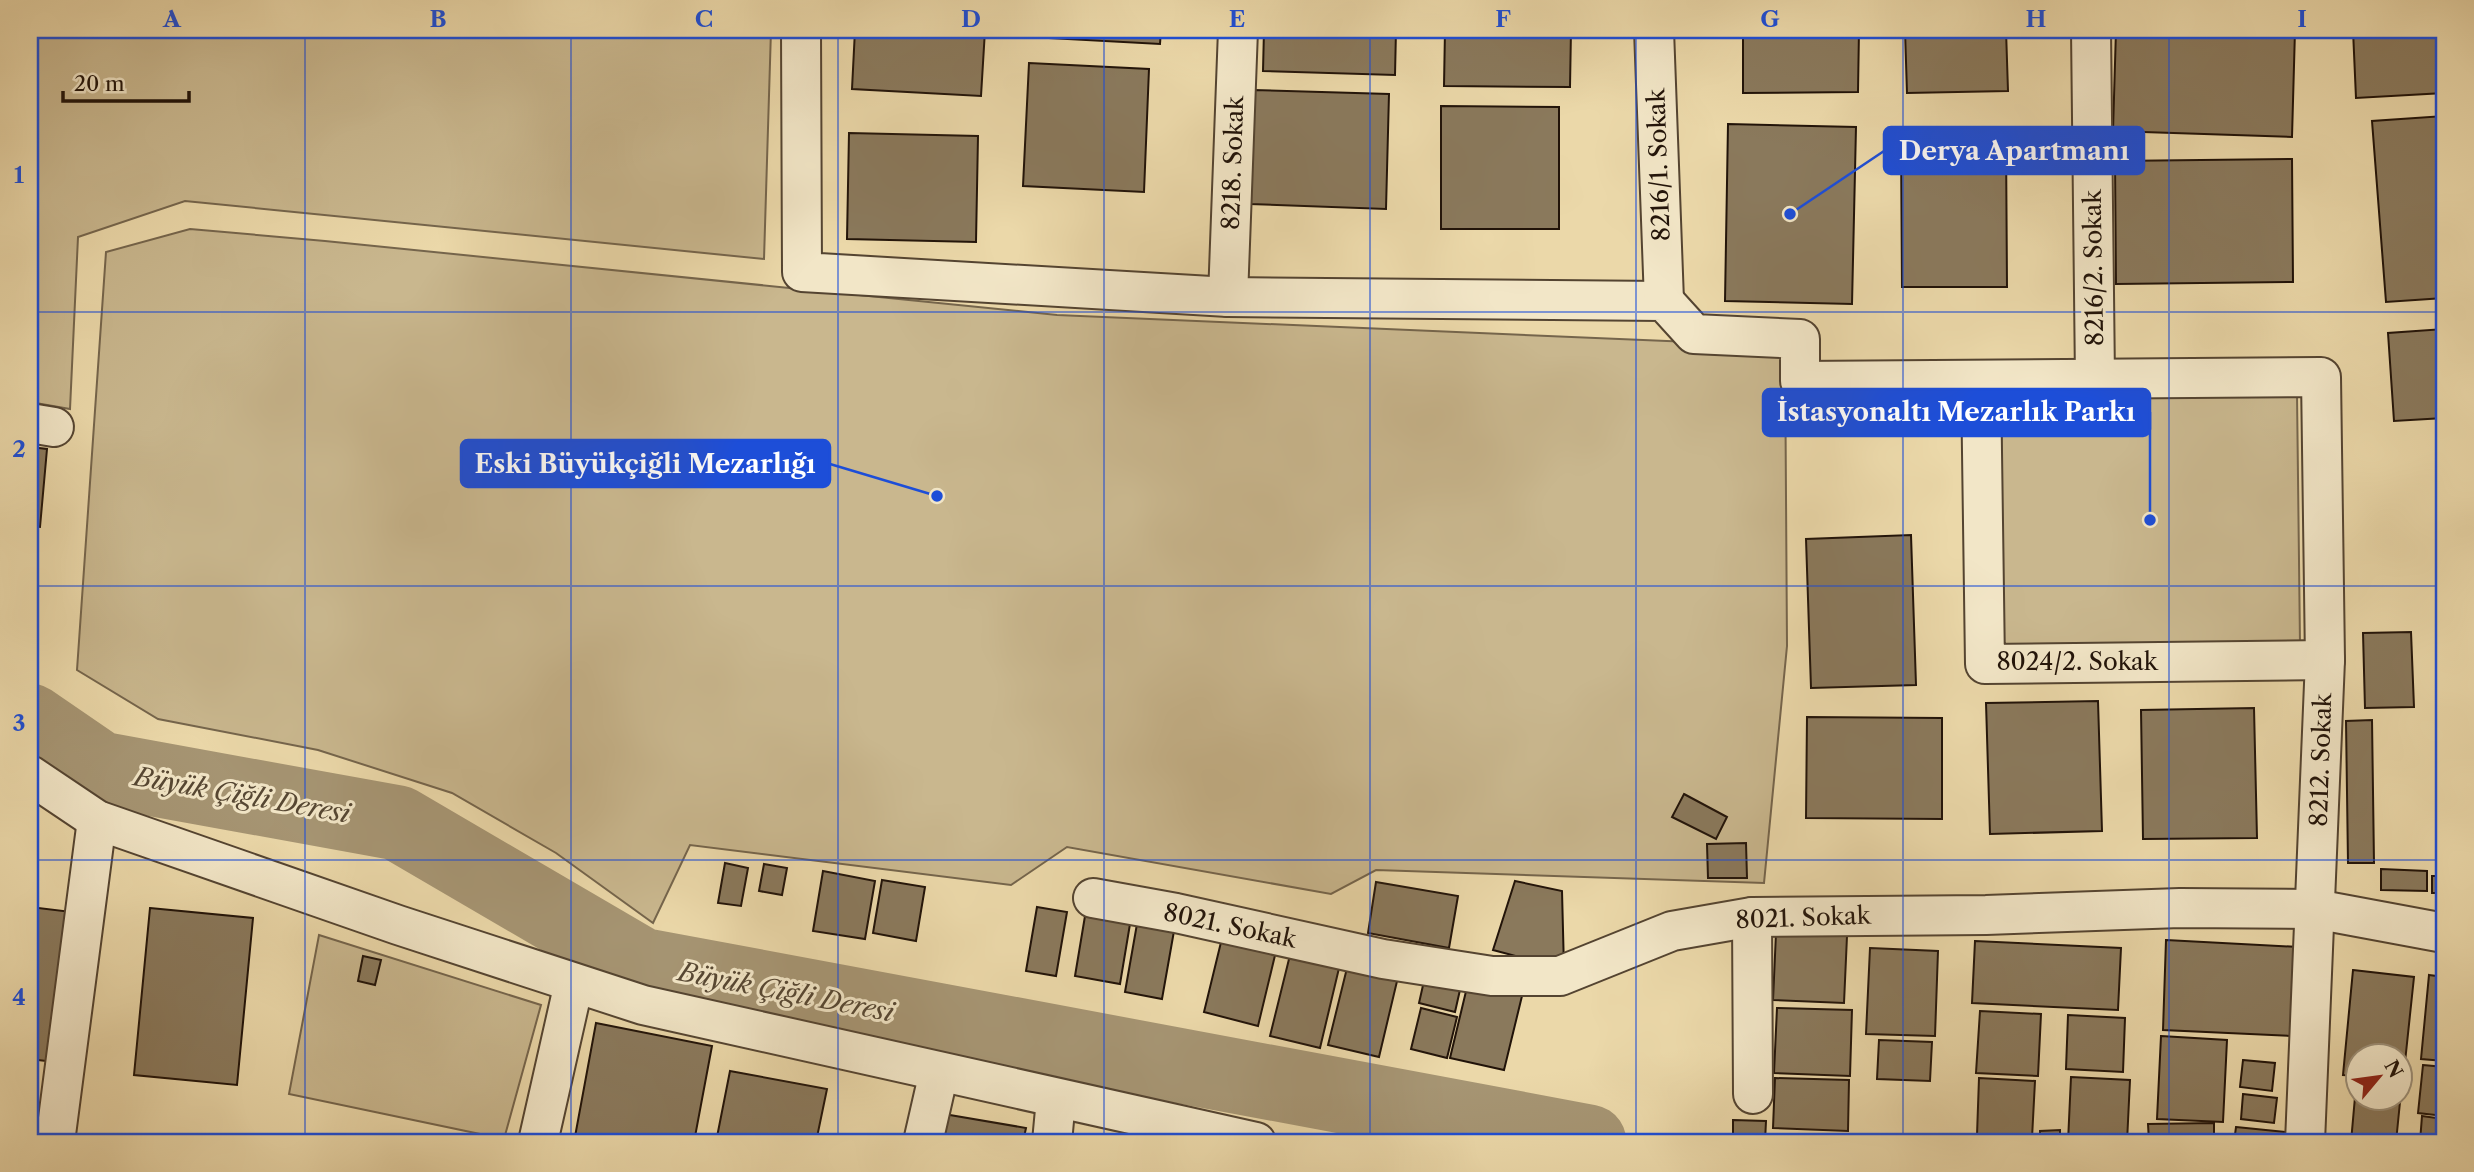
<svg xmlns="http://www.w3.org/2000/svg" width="2474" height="1172" viewBox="0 0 2474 1172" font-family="'Libre Caslon Text',serif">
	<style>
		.green { fill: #c9b78e; stroke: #75654c; stroke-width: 2 }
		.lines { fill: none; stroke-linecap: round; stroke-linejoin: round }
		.river { stroke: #a69573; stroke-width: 75 }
		.building { fill: #8a795c; stroke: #211309; stroke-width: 2 }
		.minor-casing { stroke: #544431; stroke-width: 42 }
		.minor { stroke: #f2e6c7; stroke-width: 38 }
		.grid { fill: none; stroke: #1d4ed8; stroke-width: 2; stroke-opacity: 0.55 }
		.labels { text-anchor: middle; stroke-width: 6; stroke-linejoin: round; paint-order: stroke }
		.street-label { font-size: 24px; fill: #211309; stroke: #f2e6c7 }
		.water-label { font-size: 26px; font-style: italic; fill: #564733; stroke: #f2e6c7 }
		.leader { fill: none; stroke: #1d4ed8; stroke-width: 2.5 }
		.callout-dot { fill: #1d4ed8; stroke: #f2e6c7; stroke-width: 2.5 }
		.callout { fill: #1d4ed8; stroke: #1d4ed8; stroke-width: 2.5 }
		.callout-label { font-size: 26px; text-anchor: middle; font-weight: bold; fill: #fff }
		.neatline { fill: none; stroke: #1d4ed8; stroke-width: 2.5 }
		.grid-label { font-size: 23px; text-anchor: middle; font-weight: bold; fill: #1d4ed8 }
	</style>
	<rect width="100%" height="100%" fill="#ebd8a9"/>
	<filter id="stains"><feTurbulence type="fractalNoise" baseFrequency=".00286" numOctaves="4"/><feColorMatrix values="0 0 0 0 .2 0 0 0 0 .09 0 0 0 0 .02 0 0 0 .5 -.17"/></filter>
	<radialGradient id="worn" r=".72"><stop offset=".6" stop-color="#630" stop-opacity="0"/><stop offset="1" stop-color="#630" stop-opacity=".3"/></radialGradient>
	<g class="green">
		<path d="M30,30H771L764,259L185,201L78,237L70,409L30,402Z"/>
		<path d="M190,229L325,241L1057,315L1785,346L1787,646L1764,883L1376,870L1331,894L1067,847L1011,885L690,845L653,923L556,853L452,793L318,750L158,719L77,670L106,252Z"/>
		<path d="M2297,394L2300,644L2003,647L2001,397Z"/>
		<path d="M319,935L541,1005L504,1139L289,1094Z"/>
	</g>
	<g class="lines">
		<path class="river" d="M30,721L100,769L398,823L641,965L1589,1142"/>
	</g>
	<g class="building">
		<path d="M855,30H985L981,96L852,89Z"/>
		<path d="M1013,30H1161L1160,44L1013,36Z"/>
		<path d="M1264,30H1396L1395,75L1263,71Z"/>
		<path d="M1445,30H1571L1570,87L1444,86Z"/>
		<path d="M1743,30H1859L1858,92L1743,93Z"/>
		<path d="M1905,30H2006L2008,91L1907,93Z"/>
		<path d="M2116,30H2295L2292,137L2113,131Z"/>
		<path d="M2353,30H2444V93L2356,98Z"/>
		<path d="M1029,63L1149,69L1144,192L1023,186Z"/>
		<path d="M1253,90L1389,94L1386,209L1250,204Z"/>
		<path d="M1441,106L1559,107V229H1441Z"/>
		<path d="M2444,116V298L2386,302L2372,121Z"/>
		<path d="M1728,124L1856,127L1852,304L1725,301Z"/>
		<path d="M849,133L978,136L976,242L847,239Z"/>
		<path d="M1901,140H2006L2007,287H1902Z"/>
		<path d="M2292,159L2293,282L2116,284L2115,161Z"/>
		<path d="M2444,329V418L2394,421L2388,333Z"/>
		<path d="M30,447L47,449L40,527L30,526Z"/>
		<path d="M1911,535L1916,685L1811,688L1806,539Z"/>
		<path d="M2411,632L2414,707L2365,708L2363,633Z"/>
		<path d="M2098,701L2102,831L1990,834L1986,703Z"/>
		<path d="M2254,708L2257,838L2143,839L2141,710Z"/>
		<path d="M1807,717L1942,718V819L1806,818Z"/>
		<path d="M2372,720L2374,863H2348L2346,721Z"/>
		<path d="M1684,794L1727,817L1716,839L1672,817Z"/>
		<path d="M1746,843L1747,878H1708L1707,844Z"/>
		<path d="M725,863L748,868L741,906L718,903Z"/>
		<path d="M764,864L787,868L782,895L759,891Z"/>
		<path d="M2381,869L2427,871V891L2381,890Z"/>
		<path d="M823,871L875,881L865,939L813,931Z"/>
		<rect x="2432" y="876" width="12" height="17"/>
		<path d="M882,880L925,887L916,941L873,933Z"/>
		<path d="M1515,881L1562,891L1564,969L1493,950Z"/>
		<path d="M1376,882L1458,896L1449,948L1368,933Z"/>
		<path d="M30,907L72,912L54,1062L30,1059Z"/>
		<path d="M1037,907L1067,912L1056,976L1026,971Z"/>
		<path d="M150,908L253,918L237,1085L134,1075Z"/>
		<path d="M1086,910L1131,918L1120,984L1075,976Z"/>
		<path d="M1137,924L1174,931L1162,999L1125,992Z"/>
		<path d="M1776,933L1847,936L1844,1003L1773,1000Z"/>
		<path d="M1223,934L1277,947L1258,1026L1204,1012Z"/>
		<path d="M2166,940L2298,947L2293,1036L2163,1030Z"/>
		<path d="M1975,941L2121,948L2118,1010L1972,1003Z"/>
		<path d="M1870,948L1938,951L1935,1036L1866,1034Z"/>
		<path d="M1291,951L1340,964L1320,1048L1270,1036Z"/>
		<path d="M363,956L381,960L375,985L358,981Z"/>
		<path d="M1348,964L1398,977L1379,1057L1328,1045Z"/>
		<path d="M2353,970L2414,977L2403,1081H2400V1056H2358V1076L2343,1075Z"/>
		<path d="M1426,972L1462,981L1455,1012L1419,1003Z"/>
		<path d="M2429,975L2444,977V1061L2421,1059Z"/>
		<path d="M1468,983L1522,996L1504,1070L1450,1058Z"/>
		<path d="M1421,1008L1457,1017L1447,1058L1411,1049Z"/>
		<path d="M1777,1008L1852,1010L1850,1076L1774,1073Z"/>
		<path d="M1980,1011L2041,1014L2038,1076L1976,1073Z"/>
		<path d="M2068,1015L2125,1018L2123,1072L2066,1069Z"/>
		<path d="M596,1023L712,1046L694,1142H574Z"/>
		<path d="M2161,1036L2227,1040L2223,1122L2157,1119Z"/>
		<path d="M1879,1040L1932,1042L1930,1081L1877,1079Z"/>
		<path d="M2243,1060L2275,1063L2272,1091L2240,1087Z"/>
		<path d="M2423,1065L2444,1067V1116L2418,1113Z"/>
		<path d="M730,1071L827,1089L816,1142H716Z"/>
		<path d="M2071,1077L2130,1080L2127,1142H2068Z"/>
		<path d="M1775,1078L1849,1080L1848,1131L1773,1128Z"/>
		<path d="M1979,1078L2035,1081L2032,1138L1977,1135Z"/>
		<path d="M2243,1094L2277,1098L2274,1123L2241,1119Z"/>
		<path d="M2355,1097L2400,1102L2396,1142H2351Z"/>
		<path d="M944,1114L1026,1128L1023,1142H939Z"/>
		<path d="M2422,1116L2444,1119V1142H2420Z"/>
		<path d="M1733,1120L1766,1121L1765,1142H1733Z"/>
		<path d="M2214,1123V1142H2149L2148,1124Z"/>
		<path d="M2236,1127L2296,1133L2295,1142H2234Z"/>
		<path d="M2060,1130V1142H2040V1131Z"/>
	</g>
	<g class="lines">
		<g class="minor-casing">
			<g id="minor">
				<path d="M801,30L802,272L1228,297L1664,301L1694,334L1800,339V381L2321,377L2325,660L2305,1142"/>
				<path d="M1654,30L1664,301"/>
				<path d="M2091,30L2095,380"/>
				<path d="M1228,297L1238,30"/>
				<path d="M1981,381L1985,664L2325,660"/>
				<path d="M30,423L54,427"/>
				<path d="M30,775L97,820L398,925L643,1005L1256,1142"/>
				<path d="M1093,898L1176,913L1383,959L1492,976H1560L1672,931L1752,917L1986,915L2180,908L2315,909L2444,933"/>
				<path d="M1752,917L1753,1094"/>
				<path d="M55,1142L97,820"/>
				<path d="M538,1142L574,983"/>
				<path d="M923,1142L939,1072"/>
				<path d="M1052,1142L1056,1099"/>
			</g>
		</g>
		<use href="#minor" class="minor"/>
	</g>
	<path class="grid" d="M305,30V1142M571,30V1142M838,30V1142M1104,30V1142M1370,30V1142M1636,30V1142M1903,30V1142M2169,30V1142M30,312H2444M30,586H2444M30,860H2444"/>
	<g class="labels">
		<g class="street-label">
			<text transform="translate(1233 163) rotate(-88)" y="8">8218. Sokak</text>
			<text transform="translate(1659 165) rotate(-92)" y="8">8216/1. Sokak</text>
			<text transform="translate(2094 268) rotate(-91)" y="8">8216/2. Sokak</text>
			<text x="2077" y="670">8024/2. Sokak</text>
			<text transform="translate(2321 760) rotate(-88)" y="8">8212. Sokak</text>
			<text transform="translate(1803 918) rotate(-2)" y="8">8021. Sokak</text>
			<text transform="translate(1230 926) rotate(12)" y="8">8021. Sokak</text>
		</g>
		<g class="water-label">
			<text transform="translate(242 795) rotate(10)" y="9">Büyük Çiğli Deresi</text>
			<text transform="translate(786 992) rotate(11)" y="9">Büyük Çiğli Deresi</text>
		</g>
	</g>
	<path class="leader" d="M1790 214L1884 151M2150 520L2150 412M937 496L830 464"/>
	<g class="callout-dot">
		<circle cx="1790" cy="214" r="7"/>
		<circle cx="2150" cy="520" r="7"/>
		<circle cx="937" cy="496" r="7"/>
	</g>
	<g class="callout">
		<rect x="1884" y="127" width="260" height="47" rx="7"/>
		<rect x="1763" y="389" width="387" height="47" rx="7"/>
		<rect x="461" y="440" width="369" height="47" rx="7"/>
	</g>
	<g class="callout-label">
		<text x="2014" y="160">Derya Apartmanı</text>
		<text x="1956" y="421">İstasyonaltı Mezarlık Parkı</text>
		<text x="645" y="473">Eski Büyükçiğli Mezarlığı</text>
	</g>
	<rect width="2474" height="1172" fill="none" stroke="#ebd8a9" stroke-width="77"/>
	<g transform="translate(2379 1077) rotate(61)"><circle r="33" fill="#f2e6c7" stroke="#9e927b" stroke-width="2"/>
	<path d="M0-5L12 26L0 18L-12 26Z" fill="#8f2418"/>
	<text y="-10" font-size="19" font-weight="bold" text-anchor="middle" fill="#211309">N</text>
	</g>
	<path d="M63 91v10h126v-10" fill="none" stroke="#211309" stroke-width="3.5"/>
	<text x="74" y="91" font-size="21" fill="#211309" stroke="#f2e6c7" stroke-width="5" paint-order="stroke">20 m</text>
	<rect x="38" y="38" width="2398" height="1096" class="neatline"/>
	<g class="grid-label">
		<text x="172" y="27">A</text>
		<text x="438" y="27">B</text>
		<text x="704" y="27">C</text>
		<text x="971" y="27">D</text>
		<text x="1237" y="27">E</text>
		<text x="1503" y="27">F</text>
		<text x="1770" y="27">G</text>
		<text x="2036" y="27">H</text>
		<text x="2302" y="27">I</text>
		<text x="19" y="183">1</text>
		<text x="19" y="457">2</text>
		<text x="19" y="731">3</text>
		<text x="19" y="1005">4</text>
	</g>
	<rect width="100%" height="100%" filter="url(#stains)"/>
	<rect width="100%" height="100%" fill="url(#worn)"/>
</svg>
